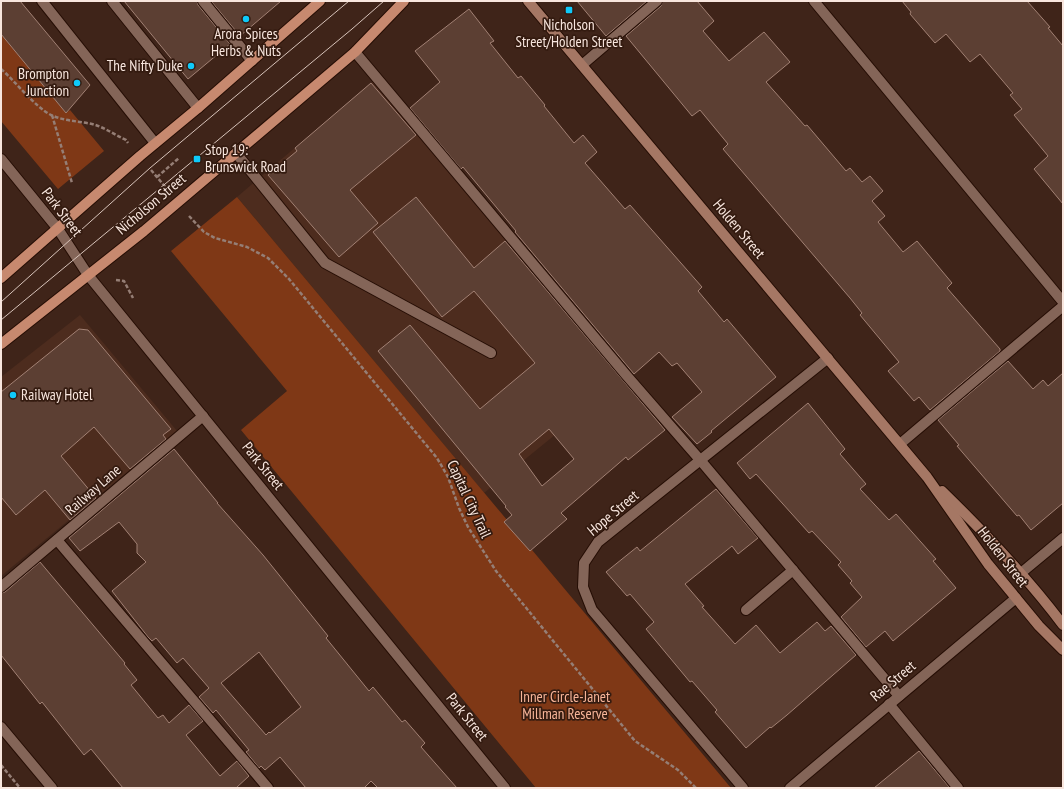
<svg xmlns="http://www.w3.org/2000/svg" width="1064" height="789" viewBox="0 0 1064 789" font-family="'PT Sans Narrow',sans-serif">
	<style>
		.built { fill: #4d2c1e }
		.green { fill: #7f3816 }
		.building { fill: #5c3f33; stroke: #a28174; fill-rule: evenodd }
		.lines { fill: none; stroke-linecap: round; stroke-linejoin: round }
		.service-casing { stroke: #250d04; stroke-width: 12 }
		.minor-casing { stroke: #250d04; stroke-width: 12 }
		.tertiary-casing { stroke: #250d04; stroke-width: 12 }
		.secondary-casing { stroke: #250d04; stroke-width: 12 }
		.primary-casing { stroke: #250d04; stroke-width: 12 }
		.path { stroke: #957e75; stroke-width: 2.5; stroke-dasharray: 4 2; stroke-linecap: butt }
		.service { stroke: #846558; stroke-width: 10 }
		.minor { stroke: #846558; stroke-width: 10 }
		.tertiary { stroke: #846558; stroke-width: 10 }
		.secondary { stroke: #a57764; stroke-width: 10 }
		.primary { stroke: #c7896f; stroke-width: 10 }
		.tram { stroke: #d7c3ba; stroke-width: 1 }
		.poi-dot { fill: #0ecafa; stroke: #341b10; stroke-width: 1.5 }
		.labels { text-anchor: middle; stroke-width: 3.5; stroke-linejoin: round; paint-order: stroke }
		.poi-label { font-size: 15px; fill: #f8e6de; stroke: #341b10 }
		.street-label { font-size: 15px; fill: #f8e6de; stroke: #341b10 }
		.park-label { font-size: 15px; fill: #f7b498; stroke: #341b10 }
	</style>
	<rect width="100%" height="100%" fill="#3f2419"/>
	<g class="built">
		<path d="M376,79L627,376L484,493L237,197Z"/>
		<path d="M80,315L177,431L1,576V377Z"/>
	</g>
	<g class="green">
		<path d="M1,34L66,113L70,110L104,151L58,189L1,121Z"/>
		<path d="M237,197L731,788H536L241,430L287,391L171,251Z"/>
	</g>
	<g class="building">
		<path d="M1,1H20L90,85L66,113L1,34Z"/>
		<path d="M124,1H197L198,5L230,44L188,79Z"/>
		<path d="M211,1H281L240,36Z"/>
		<path d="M577,1H647L606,36Z"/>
		<path d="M663,1H697L714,21L703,31L729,61L764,32L790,62L766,82L805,126L807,125L846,171L850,168L862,182L870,176L883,191L872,201L885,216L878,222L903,252L917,241L952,283L947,288L1000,349V351L930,410L919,397L914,401L888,371L899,362L860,315L862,313L850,298L723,149L728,144L700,110L692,116L626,36L661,6Z"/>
		<path d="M902,1H1027L1050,27L1048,28L1063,46V204L1034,169L1048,156L1014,115L1022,109L1010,95L1013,93L980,54L970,62L946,34L935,43L910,14L911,12Z"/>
		<path d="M469,9L494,41L490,43L518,78L521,76L545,105L544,106L574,143L583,135L597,152L585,163L625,209L630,205L702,287L698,291L724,322L727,319L776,377L711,431L712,432L697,444L672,417L702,392L677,363L672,366L659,352L634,374L515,232L516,231L492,202L463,167L461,169L410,108L440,82L415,51Z"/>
		<path d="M371,83L416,135L350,190L378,223L339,257L268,175L297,151L295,148Z"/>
		<path d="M416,197L474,268L505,241L665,430L628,460L626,457L561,513L567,519L530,551L504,522L512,515L505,507L506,506L378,351L410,325L480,409L535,363L474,291L442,317L373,232ZM549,429L574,459L542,486L519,454Z"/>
		<path d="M79,329L88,330L171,429L163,435L166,439L130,469L94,427L61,456L96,498L70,520L45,490L16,515L1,497V392Z"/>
		<path d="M1008,361L1033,389L1043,380L1048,386L1063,373V503L1031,530L1019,515L1017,516L957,446L959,445L938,420Z"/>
		<path d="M808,403L845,449L840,454L866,484L860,489L889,520L896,514L936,559L933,561L956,588L893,641L885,631L866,647L841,617L862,597L850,583L852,581L838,565L841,562L812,531L809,533L756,474L750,479L737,463Z"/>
		<path d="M174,449L218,503H217L263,555L328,636L326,638L369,691L373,687L402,722L405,720L425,743L421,747L457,788H378L371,781L364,788H306L280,757L265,770L261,766L259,768L246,752L249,750L216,710L213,713L199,697L209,688L183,658L177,663L156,638L152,641L148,637L112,591L146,562L137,553V544L119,522L80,551L69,538ZM259,652L301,707L270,733L269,732L266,735L221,683Z"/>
		<path d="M716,489L758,538L738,554L732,546L685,584L704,606L702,607L735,644L756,625L780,653L817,622L825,631L831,626L856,655L787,715L771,728L770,727L746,748L715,712L717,710L692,681L690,682L646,629L654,622L630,594L627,596L606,572L637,547L640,551Z"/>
		<path d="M40,562L125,663L124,664L137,680L131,685L158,718L163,715L169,723L189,705L203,721L186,735L220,776L237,761L249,776L236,788H123L91,749L84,755L42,702L40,704L1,655V593L5,592Z"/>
		<path d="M919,751L950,788H874Z"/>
	</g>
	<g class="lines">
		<g class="service-casing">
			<g id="service">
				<path d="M42,1L155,143"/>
				<path d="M112,1L198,108"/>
				<path d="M203,1L252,61"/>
				<path d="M814,1L1063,302"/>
				<path d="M355,52L627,376L701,461L899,696"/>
				<path d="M582,65L657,1"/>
				<path d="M236,153L325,263L491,353"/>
				<path d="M900,444L1063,306"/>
				<path d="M57,540L268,788"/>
				<path d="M1,587L203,416"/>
				<path d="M746,610L793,570"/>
				<path d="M889,704L958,788"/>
			</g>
		</g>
		<g class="minor-casing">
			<g id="minor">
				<path d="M88,275L505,788"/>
				<path d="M1021,573L1063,538"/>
				<path d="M1,727L52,788"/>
				<path d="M743,788L592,610L583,587L584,563L598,542L828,358"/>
				<path d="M790,788L1016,598"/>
			</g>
		</g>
		<g class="tertiary-casing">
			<path id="tertiary" d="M1,159L58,229L88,275"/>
		</g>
		<g class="secondary-casing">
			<g id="secondary">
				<path d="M528,1L927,477L988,564L1039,626L1063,650"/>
				<path d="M942,491C985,533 1027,577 1063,625"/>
			</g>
		</g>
		<g class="primary-casing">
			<g id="primary">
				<path d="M1,278L140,156L198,108L320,1"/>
				<path d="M1,344L144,231L355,52L404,1"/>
			</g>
		</g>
		<g class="path">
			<path d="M1,69C16,82 34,106 51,115C64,121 78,121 92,124C104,127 115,135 126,140L128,143"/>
			<path d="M52,115L72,183"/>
			<path d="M151,170L167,189"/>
			<path d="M157,177L179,158"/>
			<path d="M189,216L204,232L215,238L247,247L268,258L289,279L437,458L448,477L459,508L468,527L496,571L635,741L678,770L696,788"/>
			<path d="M116,280L124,281L133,298"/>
			<path d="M1,765L20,788"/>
		</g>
		<use href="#service" class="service"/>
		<use href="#minor" class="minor"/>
		<use href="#tertiary" class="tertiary"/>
		<use href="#secondary" class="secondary"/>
		<use href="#primary" class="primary"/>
		<g class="tram">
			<path d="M1,302L150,168L349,1"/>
			<path d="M1,320L352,29L384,1"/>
		</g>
	</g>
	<g class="poi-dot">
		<rect x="565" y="6" width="8" height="8" rx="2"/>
		<circle cx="246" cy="19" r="4"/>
		<circle cx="191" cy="66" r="4"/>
		<circle cx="77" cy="83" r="4"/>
		<rect x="193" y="155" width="8" height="8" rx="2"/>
		<circle cx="13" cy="395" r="4"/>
	</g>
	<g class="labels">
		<g class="poi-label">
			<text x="569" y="30">Nicholson<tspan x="569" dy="17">Street/Holden Street</tspan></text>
			<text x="246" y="39">Arora Spices<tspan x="246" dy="17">Herbs &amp; Nuts</tspan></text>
			<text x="183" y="71" text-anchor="end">The Nifty Duke</text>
			<text x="69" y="79" text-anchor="end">Brompton<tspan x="69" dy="17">Junction</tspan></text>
			<text x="205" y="155" text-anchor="start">Stop 19:<tspan x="205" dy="17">Brunswick Road</tspan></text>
			<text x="21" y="400" text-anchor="start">Railway Hotel</text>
		</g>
		<g class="street-label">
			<text transform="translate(151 204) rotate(-40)" y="5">Nicholson Street</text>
			<text transform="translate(62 212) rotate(53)" y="5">Park Street</text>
			<text transform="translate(739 229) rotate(50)" y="5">Holden Street</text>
			<text transform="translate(263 466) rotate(51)" y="5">Park Street</text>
			<text transform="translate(93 490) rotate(-41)" y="5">Railway Lane</text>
			<text transform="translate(469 499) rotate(65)" y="5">Capital City Trail</text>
			<text transform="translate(613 513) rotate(-40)" y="5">Hope Street</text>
			<text transform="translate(1003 557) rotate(52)" y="5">Holden Street</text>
			<text transform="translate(893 681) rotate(-40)" y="5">Rae Street</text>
			<text transform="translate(467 717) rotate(51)" y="5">Park Street</text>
		</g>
		<g class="park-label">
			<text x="565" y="702">Inner Circle-Janet<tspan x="565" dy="17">Millman Reserve</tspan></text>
		</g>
	</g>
	<rect width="1064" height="789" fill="none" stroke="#f8e6de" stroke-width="4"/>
</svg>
